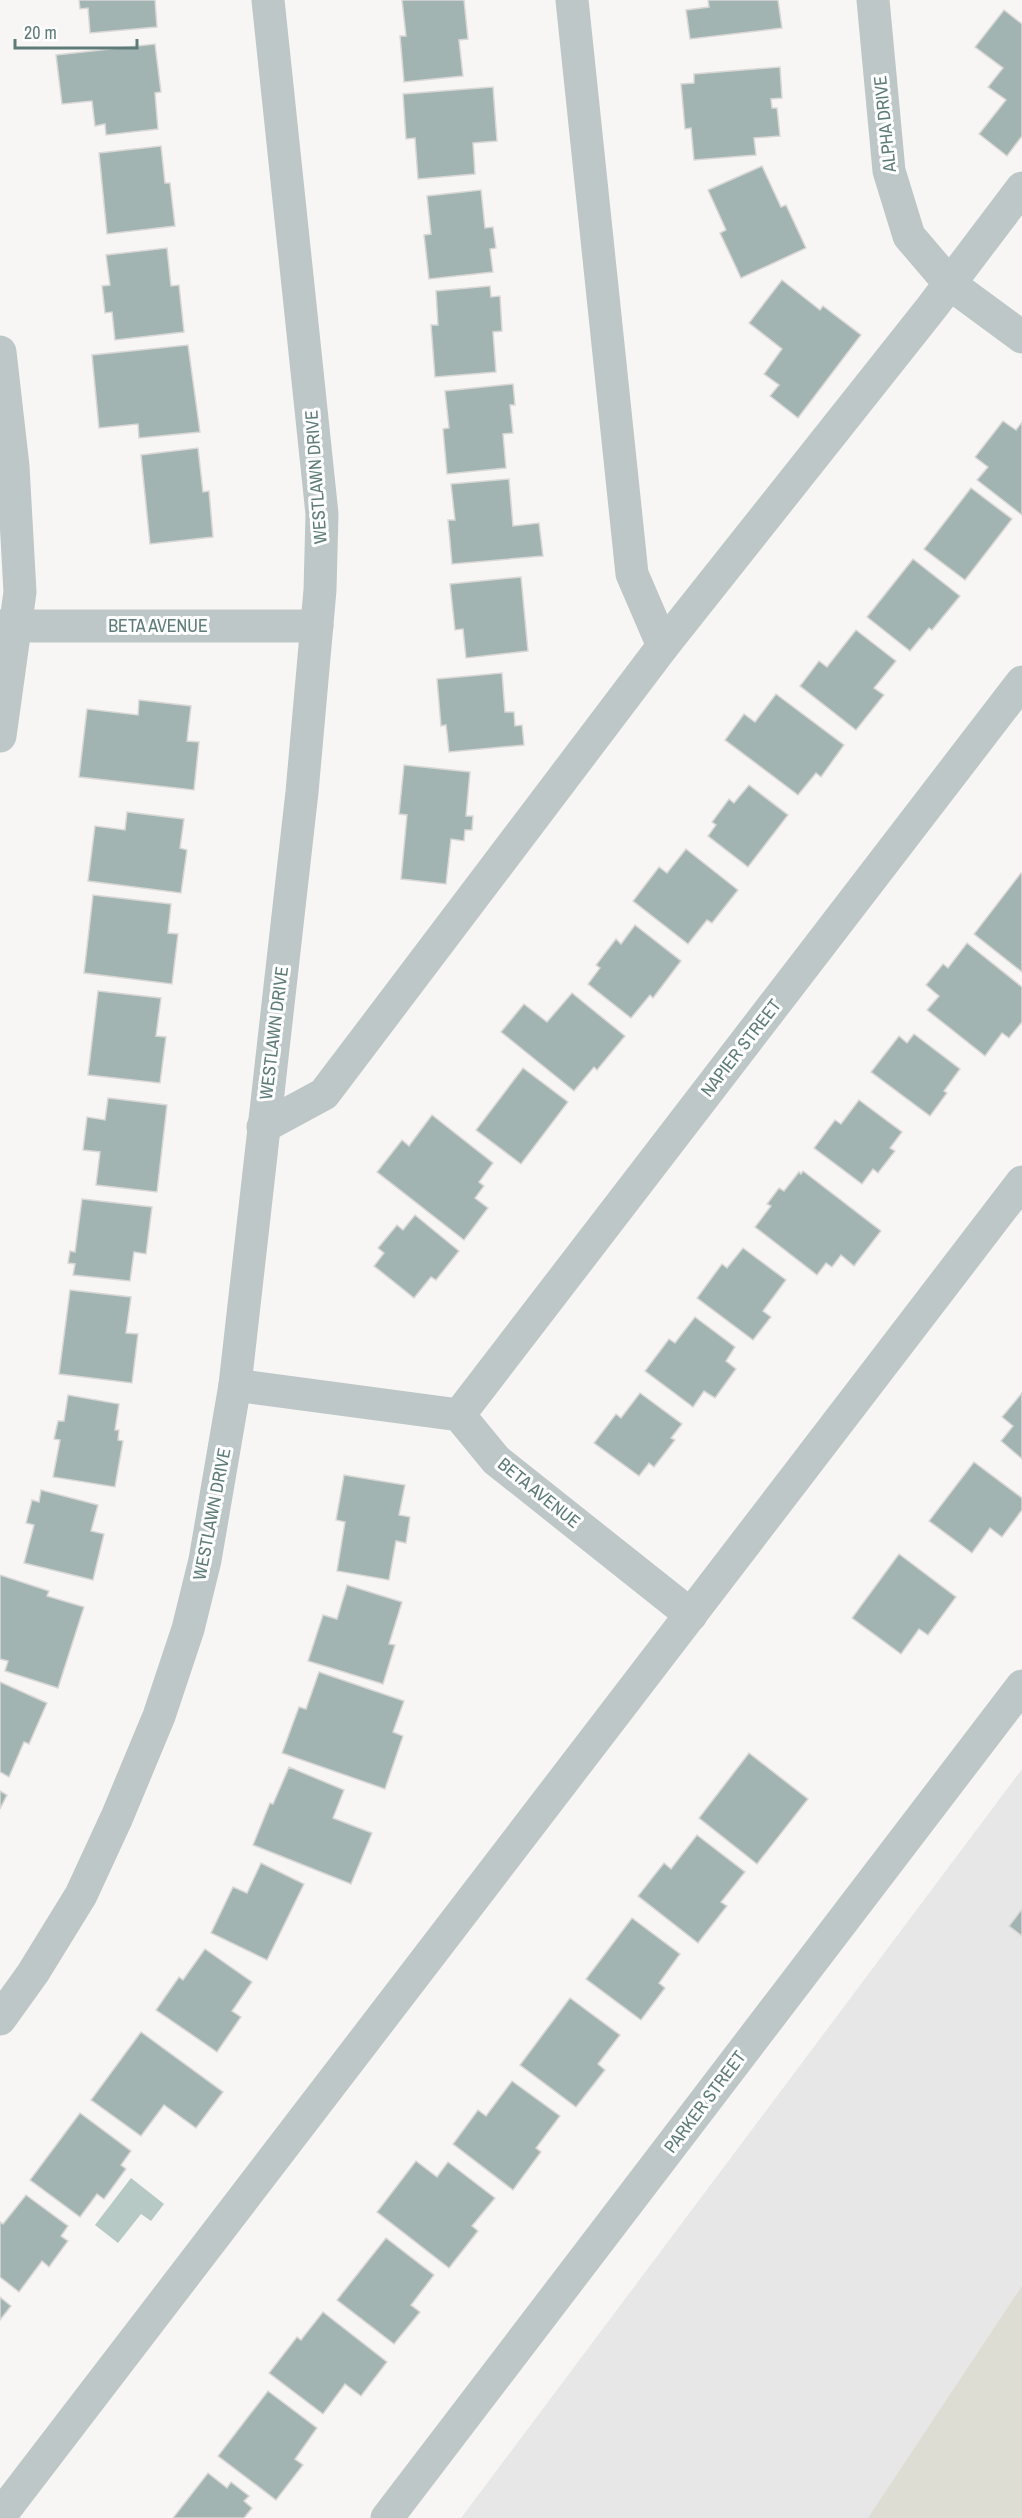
<svg xmlns="http://www.w3.org/2000/svg" width="1022" height="2518" viewBox="0 0 1022 2518" font-family="'Archivo Narrow',sans-serif">
	<style>
		.built { fill: #e6e7e6 }
		.green { fill: #ddddd4 }
		.water { fill: #b6c9c4 }
		.building { fill: #a2b4b2; stroke: #dad8d7; stroke-width: 1.5 }
		.lines { fill: none; stroke-linecap: round; stroke-linejoin: round }
		.minor { stroke: #bec7c7; stroke-width: 33 }
		.labels { text-anchor: middle; stroke-width: 6; stroke-linejoin: round; paint-order: stroke }
		.street-label { font-size: 18px; fill: #5d7c79; stroke: #fff }
	</style>
	<rect width="100%" height="100%" fill="#f8f6f5"/>
	<path class="built" d="M1022,1769V2518H461Z"/>
	<path class="green" d="M1022,2286V2518H868Z"/>
	<path class="water" d="M131,2178L164,2204L151,2221L141,2214L118,2243L95,2225Z"/>
	<g class="building">
		<path d="M79,0H155L157,27L90,33L88,8L80,9Z"/>
		<path d="M402,0H464L468,39L459,40L463,76L404,82L400,36H406Z"/>
		<path d="M708,0H778L782,28L690,39L686,10L709,7Z"/>
		<path d="M1004,10L1022,24V136L1007,156L979,134L1006,100L988,87L1003,68L975,47Z"/>
		<path d="M155,44L161,92L155,93L158,129L106,135L105,124L95,126L92,101L62,104L56,55Z"/>
		<path d="M780,67L782,98L771,99L772,108H777L780,136L754,138L756,155L694,160L691,128L685,129L681,84L694,83V74Z"/>
		<path d="M493,87L497,141L473,143L475,174L418,179L415,138L406,139L403,94Z"/>
		<path d="M161,146L165,183H170L175,226L107,234L99,153Z"/>
		<path d="M762,166L781,207L786,205L806,248L741,278L720,233L726,230L708,190Z"/>
		<path d="M481,190L485,228L493,227L496,248L490,249L493,272L429,279L424,235L431,234L427,196Z"/>
		<path d="M167,248L171,286L179,285L184,332L115,340L112,312L105,313L102,286L110,285L106,255Z"/>
		<path d="M782,280L820,310L823,306L861,335L798,418L770,396L779,385L764,374L782,349L749,323Z"/>
		<path d="M490,286L491,297L500,296L502,331L493,332L496,372L435,377L431,325H438L436,291Z"/>
		<path d="M188,345L200,432L139,438L138,424L99,428L92,355Z"/>
		<path d="M513,384L515,405H510L513,433L503,434L506,468L447,474L443,429L449,428L445,391Z"/>
		<path d="M1003,421L1016,430L1022,422V515L977,480L988,467L975,457Z"/>
		<path d="M198,448L203,492L209,491L213,537L150,544L141,455Z"/>
		<path d="M509,479L513,526L539,523L543,556L452,564L448,520H455L451,484Z"/>
		<path d="M971,488L1012,519L965,580L924,549Z"/>
		<path d="M913,559L960,596L932,630L929,628L910,651L867,617Z"/>
		<path d="M521,577L528,651L466,658L463,629L455,630L450,584Z"/>
		<path d="M856,630L896,661L874,688L884,695L856,730L800,686L819,661L827,667Z"/>
		<path d="M502,673L505,712H514L515,726L522,725L524,745L449,752L446,725L441,726L437,679Z"/>
		<path d="M776,694L844,745L821,777L816,773L798,795L725,740L744,714L755,722Z"/>
		<path d="M139,700L191,706L187,741L199,742L194,790L79,777L87,709L138,715Z"/>
		<path d="M404,765L470,772L466,816H473L472,830H465L464,841L451,839L446,884L401,879L407,815L399,814Z"/>
		<path d="M749,785L788,815L748,867L708,836L716,825L712,822L729,799L734,803Z"/>
		<path d="M127,812L184,819L180,848L187,850L181,893L88,881L95,826L125,830Z"/>
		<path d="M686,849L738,890L712,923L707,920L688,944L633,901L659,867L667,873Z"/>
		<path d="M1021,873L1022,874V972L974,934Z"/>
		<path d="M93,895L171,904L168,933L178,934L172,984L84,973Z"/>
		<path d="M635,925L681,961L653,998L650,995L631,1018L588,984L600,968L596,965L616,939L621,944Z"/>
		<path d="M967,943L1022,987V1022L1009,1038L1002,1033L985,1056L927,1010L939,996L926,985L943,964L948,968Z"/>
		<path d="M98,991L161,998L156,1036L166,1037L160,1083L88,1075Z"/>
		<path d="M572,993L625,1036L597,1070L594,1067L574,1091L501,1032L524,1004L547,1022Z"/>
		<path d="M914,1034L960,1069L944,1091L947,1093L930,1116L871,1072L899,1036L907,1043Z"/>
		<path d="M523,1068L568,1102L521,1164L476,1130Z"/>
		<path d="M108,1098L167,1105L157,1192L96,1185L100,1152L83,1150L87,1117L105,1120Z"/>
		<path d="M859,1100L902,1132L890,1148L895,1151L878,1173L873,1169L862,1184L814,1148L835,1120L841,1124Z"/>
		<path d="M432,1115L493,1163L479,1182L484,1186L475,1198L488,1208L464,1240L377,1172L402,1140L409,1146Z"/>
		<path d="M803,1171L881,1231L854,1266L841,1255L832,1267L826,1263L817,1275L755,1227L771,1206L767,1204L779,1188L784,1191L799,1172L801,1174Z"/>
		<path d="M82,1199L152,1207L146,1254L134,1252L130,1281L73,1275L75,1264L68,1263L70,1251L75,1252Z"/>
		<path d="M415,1215L459,1251L436,1280L431,1277L414,1298L374,1266L384,1253L378,1248L397,1225L403,1230Z"/>
		<path d="M743,1248L786,1280L763,1311L771,1317L753,1340L697,1298L722,1264L727,1268Z"/>
		<path d="M70,1290L131,1297L126,1333L138,1334L132,1383L59,1374Z"/>
		<path d="M695,1317L735,1347L726,1361L736,1369L715,1398L704,1391L693,1407L645,1371L669,1339L675,1343Z"/>
		<path d="M640,1393L682,1424L671,1438L675,1440L654,1467L649,1463L639,1476L594,1443L616,1414L621,1418Z"/>
		<path d="M1022,1393V1459L1001,1441L1013,1426L1002,1417Z"/>
		<path d="M68,1395L119,1404L115,1430H119L118,1440L123,1441L115,1487L53,1477L60,1440L54,1439L58,1421H64Z"/>
		<path d="M974,1462L1022,1498V1510L1002,1537L990,1528L972,1553L929,1521Z"/>
		<path d="M344,1475L405,1485L399,1515L410,1517L406,1543L396,1541L389,1580L337,1571L345,1522L336,1520Z"/>
		<path d="M41,1490L98,1505L91,1531L104,1534L93,1580L24,1563L34,1525L26,1523L32,1500L39,1502Z"/>
		<path d="M899,1554L956,1597L928,1635L919,1629L901,1654L852,1618Z"/>
		<path d="M0,1575L49,1591L47,1596L84,1607L58,1688L5,1671L8,1661L0,1659Z"/>
		<path d="M347,1585L402,1602L389,1644L395,1645L383,1684L308,1661L323,1615L337,1619Z"/>
		<path d="M319,1672L404,1701L393,1732L403,1736L385,1789L282,1753L299,1707L306,1709Z"/>
		<path d="M0,1682L47,1703L29,1744L24,1742L9,1777L0,1772Z"/>
		<path d="M749,1753L808,1799L757,1864L699,1818Z"/>
		<path d="M289,1767L344,1790L333,1818L372,1833L351,1884L253,1845L270,1803L273,1804Z"/>
		<path d="M0,1791L7,1795L0,1809Z"/>
		<path d="M697,1835L745,1872L721,1902L727,1906L698,1943L638,1896L664,1863L671,1869Z"/>
		<path d="M261,1863L304,1884L267,1960L211,1933L233,1887L247,1893Z"/>
		<path d="M1022,1909V1936L1009,1926Z"/>
		<path d="M632,1918L680,1954L659,1983L665,1988L641,2020L586,1979Z"/>
		<path d="M205,1949L252,1982L232,2011L241,2017L217,2052L156,2010L179,1977L183,1980Z"/>
		<path d="M570,1998L620,2035L598,2064L605,2070L576,2107L520,2065Z"/>
		<path d="M141,2032L223,2092L196,2128L164,2105L141,2136L91,2100Z"/>
		<path d="M512,2081L560,2116L536,2148L541,2152L513,2190L453,2144L478,2110L486,2116Z"/>
		<path d="M80,2113L131,2151L121,2165L126,2169L104,2199L97,2194L80,2217L30,2180Z"/>
		<path d="M416,2161L437,2177L448,2162L495,2198L472,2226L478,2231L449,2268L377,2212Z"/>
		<path d="M26,2195L68,2226L61,2236L68,2241L49,2267L42,2261L19,2292L0,2277V2222L3,2224Z"/>
		<path d="M386,2238L434,2275L411,2305L420,2312L394,2344L337,2300Z"/>
		<path d="M0,2297L11,2306L0,2320Z"/>
		<path d="M323,2312L387,2362L361,2396L345,2384L323,2414L269,2373L297,2337L301,2340Z"/>
		<path d="M268,2391L317,2428L295,2459L303,2465L276,2500L218,2456Z"/>
		<path d="M208,2473L227,2488L231,2482L249,2496L244,2501L252,2508L244,2518H173Z"/>
	</g>
	<g class="lines">
		<g class="minor">
			<path d="M873,0L889,171L909,236L950,284L1022,337"/>
			<path d="M0,352L13,466L20,592L0,736"/>
			<path d="M0,626H317"/>
			<path d="M663,646L932,307L1022,188"/>
			<path d="M263,1127L324,1094L663,646L632,574L572,0"/>
			<path d="M235,1385L459,1415L496,1460L691,1615"/>
			<path d="M459,1415L1022,682"/>
			<path d="M0,2019L33,1973L81,1895L117,1817L159,1716L188,1629L205,1560L235,1385L302,792L320,590L322,514L268,0"/>
			<path d="M0,2516L1022,1182"/>
			<path d="M387,2518L1022,1686"/>
		</g>
	</g>
	<g class="labels">
		<g class="street-label">
			<text transform="translate(885 124) rotate(-96)" y="6">ALPHA DRIVE</text>
			<text transform="translate(316 477) rotate(-94)" y="6">WESTLAWN DRIVE</text>
			<text x="158" y="632">BETA AVENUE</text>
			<text transform="translate(274 1033) rotate(-83)" y="6">WESTLAWN DRIVE</text>
			<text transform="translate(741 1048) rotate(-52)" y="6">NAPIER STREET</text>
			<text transform="translate(539 1493) rotate(39)" y="6">BETA AVENUE</text>
			<text transform="translate(212 1514) rotate(-79)" y="6">WESTLAWN DRIVE</text>
			<text transform="translate(705 2102) rotate(-53)" y="6">PARKER STREET</text>
		</g>
	</g>
	<path d="M15 39v9h122v-9" fill="none" stroke="#5d7c79" stroke-width="3"/>
	<text x="24" y="39" font-size="18" fill="#5d7c79" stroke="#ffffff" stroke-width="4.5" paint-order="stroke">20 m</text>
</svg>
